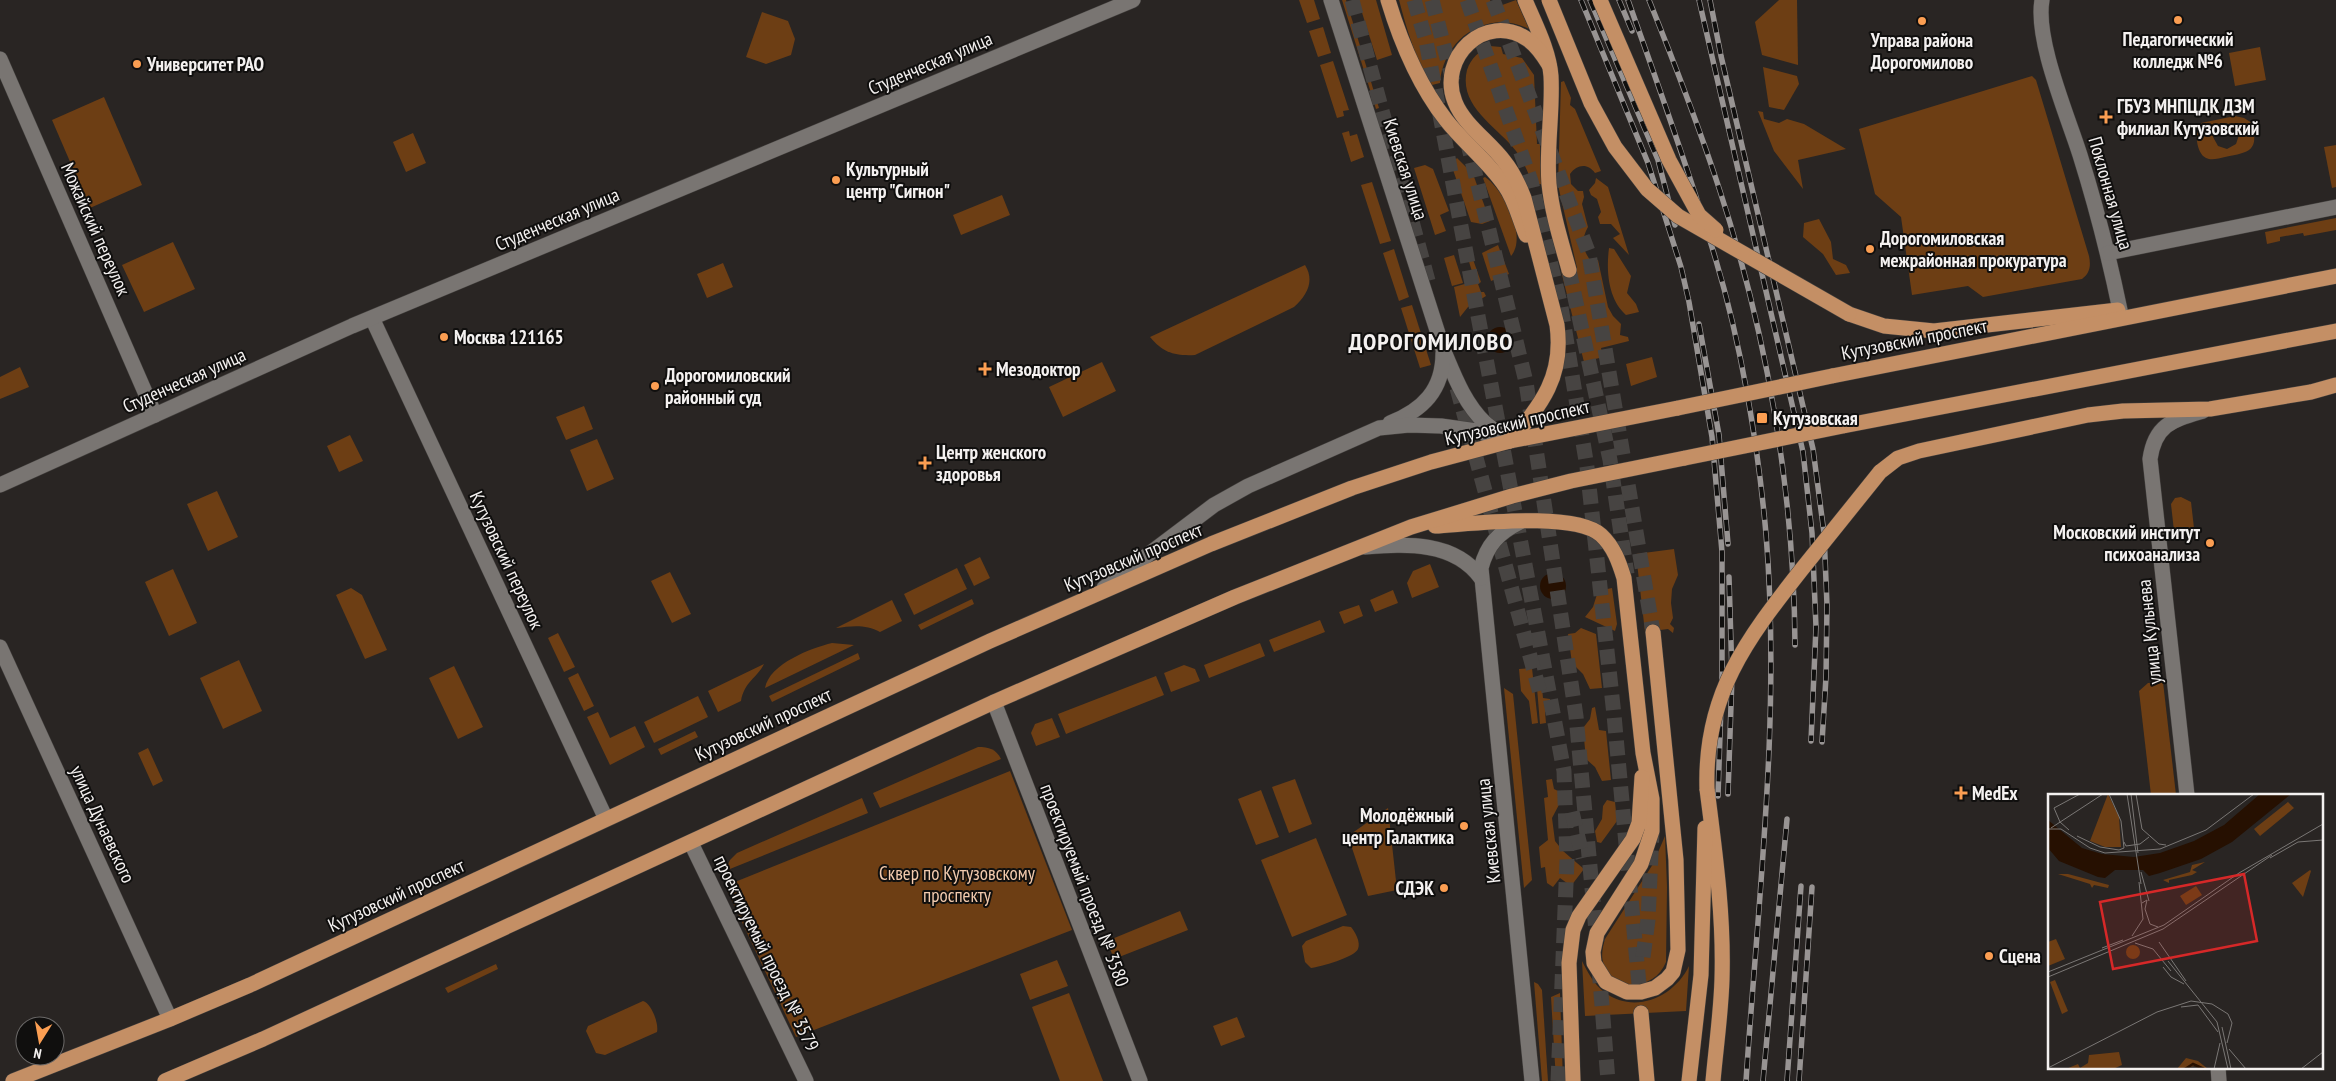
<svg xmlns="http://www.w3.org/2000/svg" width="2336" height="1081" viewBox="0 0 2336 1081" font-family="'PT Sans Narrow',sans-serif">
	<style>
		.green { fill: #6d3e14; fill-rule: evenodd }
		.water { fill: #261001 }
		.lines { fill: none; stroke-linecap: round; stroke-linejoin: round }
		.major-tunnel { stroke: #474442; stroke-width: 15; stroke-dasharray: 15 8; stroke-linecap: butt }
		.minor-casing { stroke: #43403e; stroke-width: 16 }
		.major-casing { stroke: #43403e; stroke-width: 16 }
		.minor { stroke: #797572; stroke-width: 15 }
		.major { stroke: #c48f65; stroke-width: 15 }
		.rail-casing { stroke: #989493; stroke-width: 5.5 }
		.rail { stroke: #100f0e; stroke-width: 4; stroke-dasharray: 11; stroke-linecap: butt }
		.major-bridge-casing { stroke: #43403e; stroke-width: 16; stroke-linecap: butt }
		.major-bridge { stroke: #c48f65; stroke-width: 15 }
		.poi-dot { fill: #fb9e52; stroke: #100f0e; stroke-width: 2 }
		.labels { text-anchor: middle; stroke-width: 4; stroke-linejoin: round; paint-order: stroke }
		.poi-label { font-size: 19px; font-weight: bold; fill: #f4f1f0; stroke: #100f0e; text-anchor: start }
		.street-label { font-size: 19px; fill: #f4f1f0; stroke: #100f0e }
		.park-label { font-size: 19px; fill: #f3cbae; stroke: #100f0e }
		.district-label { font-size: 24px; font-weight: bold; letter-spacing: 1px; fill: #f4f1f0; stroke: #100f0e }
		.inset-river { fill: none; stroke: #261001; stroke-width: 2.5 }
		.inset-road { fill: none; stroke: #7a7775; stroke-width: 1 }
		.view { fill: #d62828; fill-opacity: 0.15; stroke: #d62828; stroke-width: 2.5 }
		.inset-edge { fill: none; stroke: #f4f1f0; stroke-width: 2.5 }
	</style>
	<rect width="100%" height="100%" fill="#292523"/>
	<g class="green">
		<path d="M1299,0H1314L1320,19L1307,23Z"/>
		<path d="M1342,0H1346L1379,108L1376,109Z"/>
		<path d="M1358,0H1376L1392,55L1377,60Z"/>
		<path d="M1399,0H1490L1494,8L1516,0L1529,29C1487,8 1443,39 1440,83L1432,85C1415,59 1407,30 1399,0Z"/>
		<path d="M1779,0H1797L1798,65L1762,55L1755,22Z"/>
		<path d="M762,12L788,21L795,39L791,55L766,64L746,57Z"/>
		<path d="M1323,27L1331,53L1318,57L1309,31Z"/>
		<path d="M1490,46L1501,47L1503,54L1522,58L1534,75L1537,144H1540L1541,184L1533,186C1529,174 1524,162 1516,151C1498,127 1458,107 1467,70C1471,58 1479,51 1490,46Z"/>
		<path d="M2260,47L2266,80L2235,86L2229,53Z"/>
		<path d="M1333,61L1349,110L1343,111L1344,116L1337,118L1320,65Z"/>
		<path d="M1763,67L1797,76L1799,84L1784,110L1769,107Z"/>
		<path d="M2032,76L2036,80L2089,256C2091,266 2090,273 2082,279L1983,297L1968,286L1912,295L1901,217L1875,194L1859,129Z"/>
		<path d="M1564,81L1571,98L1570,105L1575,109L1601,171L1595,173C1588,163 1577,164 1570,174L1571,184L1578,191H1583L1584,197L1582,204L1588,227C1581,239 1582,250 1591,261L1598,260L1608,307L1613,316L1621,324L1620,335L1628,337L1629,341L1601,348L1603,357L1584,362L1561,271L1577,268L1558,185L1561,82Z"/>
		<path d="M104,97L142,185L90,208L52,120Z"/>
		<path d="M1758,111L1763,112L1764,119L1779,123L1787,119L1804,124L1846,149L1798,160L1803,189L1774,151Z"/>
		<path d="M2235,116L2244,118L2252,123C2259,151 2250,152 2225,157C2219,158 2212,161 2206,158C2196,153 2194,131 2201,123ZM2226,123L2235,126L2239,135L2236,144L2227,149L2218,146L2213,137L2217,127Z"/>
		<path d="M1349,131L1350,136L1357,134L1364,157L1351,162L1342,133Z"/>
		<path d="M413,133L426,163L406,172L393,142Z"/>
		<path d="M2336,145V187L2332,188L2324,147Z"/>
		<path d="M1457,158L1473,174L1490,221L1482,224L1471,222L1451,164Z"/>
		<path d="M1425,165L1433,169L1449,211L1440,215L1446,231L1435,235L1414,168Z"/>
		<path d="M1485,177C1503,189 1528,236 1511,256L1483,178Z"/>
		<path d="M1596,178L1608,187L1629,255L1613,238L1620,234L1611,224H1600L1598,217L1601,212L1597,199L1591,195L1589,190L1595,183Z"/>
		<path d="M1372,182L1391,241L1380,244L1361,185Z"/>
		<path d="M1002,195L1010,215L961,235L953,215Z"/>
		<path d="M2336,218V230L2304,236L2303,233L2280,237V241L2267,244L2265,232Z"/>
		<path d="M1819,219L1831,242L1833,259L1846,265L1850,273L1836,275L1823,254L1803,237L1804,223Z"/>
		<path d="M173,242L195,289L144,312L122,265Z"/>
		<path d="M1498,245L1509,274L1491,281L1482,253Z"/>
		<path d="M1469,248L1481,282L1478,284L1481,292H1484L1486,296L1468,307L1460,317L1454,287L1475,281L1465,249Z"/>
		<path d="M1609,248L1614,249L1631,276L1627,293L1636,304L1639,312L1626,315C1608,299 1606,271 1609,248Z"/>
		<path d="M1394,249L1409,297L1399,301L1383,253Z"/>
		<path d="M1454,255L1463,283L1452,286L1444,258Z"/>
		<path d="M723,263L733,287L707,298L697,274Z"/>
		<path d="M1305,265C1315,281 1307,295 1294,307L1195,355C1175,356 1163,353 1150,337Z"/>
		<path d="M1412,305L1431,365L1420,368L1401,308Z"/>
		<path d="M1652,357L1657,377L1631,386L1626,364Z"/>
		<path d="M1102,362L1116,391L1063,417L1049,387Z"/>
		<path d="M20,367L29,387L0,399V377Z"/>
		<path d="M584,406L593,429L566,440L556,417Z"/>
		<path d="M350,435L363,461L339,472L327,446Z"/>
		<path d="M597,439L614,479L587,491L570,450Z"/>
		<path d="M217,491L238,537L208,551L187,504Z"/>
		<path d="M2181,497L2191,502L2194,528L2174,531L2171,504L2175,498Z"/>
		<path d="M1674,549L1678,575L1672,589L1671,603L1673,618L1670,624L1674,628L1673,633L1668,629L1645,632L1636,554Z"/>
		<path d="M980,557L990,578L974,586L964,565Z"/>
		<path d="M1430,564L1439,587L1412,598L1407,583L1413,571Z"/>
		<path d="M957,568L967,589L914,615L904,594Z"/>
		<path d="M173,569L197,623L169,636L145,582Z"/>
		<path d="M670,572L691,614L672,623L651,581Z"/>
		<path d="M351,588L362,595L387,650L365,659L336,595Z"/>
		<path d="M1612,588L1617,624L1615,631L1585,617L1593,607L1598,591Z"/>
		<path d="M1393,590L1398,603L1375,612L1370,600Z"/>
		<path d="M972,599L974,604L921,630L918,625Z"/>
		<path d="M892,600L902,621L880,632C866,624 851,626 836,628Z"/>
		<path d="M1359,605L1363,616L1344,624L1339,612Z"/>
		<path d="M1320,620L1325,632L1274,652L1269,640Z"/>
		<path d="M1581,628L1596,634L1602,688L1590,689L1583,674L1572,663L1568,634L1575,633Z"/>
		<path d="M558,633L575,667L564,672L548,638Z"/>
		<path d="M832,643L854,645L765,688C769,664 811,648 832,643Z"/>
		<path d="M1260,643L1265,656L1209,678L1204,665Z"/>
		<path d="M858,653L860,659L772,702L769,696Z"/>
		<path d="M239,660L262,711L223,729L200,678Z"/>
		<path d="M764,664C758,677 744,682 741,701L718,712L708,691Z"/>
		<path d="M1184,665L1195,669L1200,681L1171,692L1164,673Z"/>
		<path d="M454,666L483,727L458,739L429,678Z"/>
		<path d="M1532,668L1538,723L1532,724L1529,701L1521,691L1519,669Z"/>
		<path d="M578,673L594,706L584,711L568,678Z"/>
		<path d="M1156,676L1164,695L1066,734L1058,714Z"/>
		<path d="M2163,682L2176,795H2151L2139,691L2148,683Z"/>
		<path d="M1504,688L1513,694L1532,880L1524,888Z"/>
		<path d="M1537,688H1542L1543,698L1550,699L1551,710L1545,712L1546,723L1540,724Z"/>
		<path d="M698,696L708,717L654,743L644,722Z"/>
		<path d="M1595,707L1599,730L1606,731L1611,780L1602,781L1595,767L1586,759L1583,728L1590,719L1592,708Z"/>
		<path d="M598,712L610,738L635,726L645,747L610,765L587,717Z"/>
		<path d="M1052,718L1060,737L1036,746L1031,733L1035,724Z"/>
		<path d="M695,731L698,737L661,755L658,749Z"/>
		<path d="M978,747C989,747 996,749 1001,759L880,808L873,793Z"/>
		<path d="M148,748L163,781L153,786L138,753Z"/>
		<path d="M1010,771L1072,930L796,1037L725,886Z"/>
		<path d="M1295,779L1312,824L1289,833L1272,787Z"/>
		<path d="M1552,779L1554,789L1562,793L1563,797L1552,818L1555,841L1563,851L1584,869L1571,886L1560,878L1553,887L1547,883L1545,867L1541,868L1539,847L1548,840L1544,798L1548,797L1546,780Z"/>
		<path d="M1261,790L1279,837L1256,845L1238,799Z"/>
		<path d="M862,798L868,813L725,871L730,860L737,853Z"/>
		<path d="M1607,800L1615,802L1617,821L1601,843L1597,842L1595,831L1602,819L1603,806Z"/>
		<path d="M1388,808L1397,890L1368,896L1348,836Z"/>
		<path d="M1665,836L1667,887L1666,962C1654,992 1611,993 1603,962C1601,954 1603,946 1605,939L1653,864Z"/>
		<path d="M1316,838L1347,915L1292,937L1261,860Z"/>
		<path d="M1180,911L1188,930L1114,959L1107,941Z"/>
		<path d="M1343,926L1351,927C1355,932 1361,942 1358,949C1355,957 1320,967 1311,968L1305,962L1302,946L1306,941Z"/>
		<path d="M1057,960L1068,986L1030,1000L1020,974Z"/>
		<path d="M1582,961C1588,973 1594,984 1604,992C1635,1015 1674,997 1689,966L1686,1011L1585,1016Z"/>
		<path d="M496,964L498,969L448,993L445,988Z"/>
		<path d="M1534,982L1538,984L1542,990L1548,1081H1542Z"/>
		<path d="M1069,993L1103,1081H1060L1032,1007Z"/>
		<path d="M1560,993L1563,1081H1556L1551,997Z"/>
		<path d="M643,1001C651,1003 659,1023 657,1032L605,1055L596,1053L586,1031L588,1026Z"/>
		<path d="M1237,1017L1245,1037L1221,1046L1213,1026Z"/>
	</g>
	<g class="water">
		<circle cx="1500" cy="340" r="13"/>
		<circle cx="1553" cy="586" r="13"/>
	</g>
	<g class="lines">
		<g class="major-tunnel">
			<path d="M1352,0L1430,288"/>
			<path d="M1414,0L1426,41L1564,771L1567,860L1558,1081"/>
			<path d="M1432,0L1453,81"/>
			<path d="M1467,0L1531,181L1561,307L1587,467L1614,715L1639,984"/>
			<path d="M1493,0L1589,254L1653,632"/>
			<path d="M1467,140L1526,382L1576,716L1597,942"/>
			<path d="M1569,270L1610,460L1627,574"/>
			<path d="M1457,388L1540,693"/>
			<path d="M1572,812L1583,858"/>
			<path d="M1643,957L1648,920L1652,833"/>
			<path d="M1599,968L1608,1081"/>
		</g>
		<g class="minor-casing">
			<g id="minor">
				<path d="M1331,0L1443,349C1454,375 1464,403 1485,423C1493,430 1502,435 1510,441"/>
				<path d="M2042,0C2035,40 2067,114 2080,155C2096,206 2109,257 2120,310"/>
				<path d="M0,59L155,415"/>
				<path d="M2108,253L2336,207"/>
				<path d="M372,318L606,819"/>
				<path d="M1390,423C1423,410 1443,390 1443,353"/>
				<path d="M0,485L352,326L1133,0"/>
				<path d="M1520,522C1498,533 1487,545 1481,568L1532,1081"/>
				<path d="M1365,547C1407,544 1454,541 1481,578"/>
				<path d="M1104,588L1214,505L1248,486L1379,428L1409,425L1441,426L1477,431L1499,438"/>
				<path d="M0,647L170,1019"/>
				<path d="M994,702L1140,1081"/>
				<path d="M2187,795L2150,459C2155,424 2173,420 2203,411"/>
				<path d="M691,843L806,1081"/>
				<path d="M2218,1067L2219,1081"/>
			</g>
		</g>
		<g class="major-casing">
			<g id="major">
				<path d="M1388,0C1401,43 1418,84 1446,120C1464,143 1488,161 1505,186C1515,200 1519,218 1526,235"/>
				<path d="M1525,0C1535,24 1549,50 1551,76C1553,112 1546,148 1549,184C1552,213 1561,241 1569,270"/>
				<path d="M1849,314L1884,326L1934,331L2118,310"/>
				<path d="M1832,376L2336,276"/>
				<path d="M1843,426L2336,331"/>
				<path d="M1510,441C1542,404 1564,376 1557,325L1524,198C1519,185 1513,172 1504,161C1489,141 1464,125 1455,102C1437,58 1485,11 1527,39C1536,45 1543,55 1549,65"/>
				<path d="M1880,472L1898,458L1919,451L2088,415L2123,411L2210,409L2311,392L2336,385"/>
				<path d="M1435,526C1472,524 1574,511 1601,535C1614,547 1619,562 1624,578L1643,753L1652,799V831L1641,864L1597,933L1593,952L1594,963L1606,982L1627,992H1641L1655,988L1667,979L1673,972L1678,950L1676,860L1653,632"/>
				<path d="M1707,789C1715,852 1724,915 1722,979C1721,1013 1716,1047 1713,1081"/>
				<path d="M1641,1013L1647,1081"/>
				<path d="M13,1081L170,1019L250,985L990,641L1211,544L1352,488L1431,462L1510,441L1678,408"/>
				<path d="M165,1081L263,1039L994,702L1235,597L1411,527L1512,496L1571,481L1685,458"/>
				<path d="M1573,1081L1569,963L1573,930L1579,916L1633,839L1639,823L1642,777"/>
				<path d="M1689,1081L1701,975L1705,828"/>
			</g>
		</g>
		<use href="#minor" class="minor"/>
		<use href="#major" class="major"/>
		<g class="rail-casing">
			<g id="rail">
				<path d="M1581,0L1648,163L1681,267L1689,302L1712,437L1722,552V674L1718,796"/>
				<path d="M1590,0L1658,160L1675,225"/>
				<path d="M1619,0L1632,31"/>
				<path d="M1628,0C1658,85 1689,170 1715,257C1741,343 1758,444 1766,534C1781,716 1758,899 1746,1081"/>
				<path d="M1649,0C1674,62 1698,124 1719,188C1767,334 1794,491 1795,645"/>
				<path d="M1699,0L1803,452L1812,533L1816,627L1811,741"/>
				<path d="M1710,0L1721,56L1813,449L1824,533L1827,605L1826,677L1822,742"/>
				<path d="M1699,324L1719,435L1728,544"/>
				<path d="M1728,794L1732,676L1729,577"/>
				<path d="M1763,1081L1787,819"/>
				<path d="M1787,1081L1801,886"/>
				<path d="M1799,1081L1812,887"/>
			</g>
		</g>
		<use href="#rail" class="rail"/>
		<g class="major-bridge-casing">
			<g id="major-bridge">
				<path d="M1549,0L1591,103L1615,147L1647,189L1678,216L1849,314"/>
				<path d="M1600,0L1669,160L1699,215L1716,230"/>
				<path d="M1678,408L1832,376"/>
				<path d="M1685,458L1843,426"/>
				<path d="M1707,789C1704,695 1746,640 1802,569C1828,537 1854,504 1880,472"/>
			</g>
		</g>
		<use href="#major-bridge" class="major-bridge"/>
	</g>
	<g class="poi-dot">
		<circle cx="2178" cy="20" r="5"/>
		<circle cx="1922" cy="21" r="5"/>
		<circle cx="137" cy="64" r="5"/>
		<path d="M2103.5 109.5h5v5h5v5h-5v5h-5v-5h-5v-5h5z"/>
		<circle cx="836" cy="180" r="5"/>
		<circle cx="1870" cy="249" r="5"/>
		<circle cx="444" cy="337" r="5"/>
		<path d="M982.5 361.5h5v5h5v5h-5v5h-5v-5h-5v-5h5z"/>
		<circle cx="655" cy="386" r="5"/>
		<rect x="1756" y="412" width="12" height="12" rx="2.5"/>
		<path d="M922.5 455.5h5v5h5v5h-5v5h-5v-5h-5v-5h5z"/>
		<circle cx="2210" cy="543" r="5"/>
		<path d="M1958.5 785.5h5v5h5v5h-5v5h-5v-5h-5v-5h5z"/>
		<circle cx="1464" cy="826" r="5"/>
		<circle cx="1444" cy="888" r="5"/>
		<circle cx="1989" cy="956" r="5"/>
	</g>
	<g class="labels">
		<g class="poi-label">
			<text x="2178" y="46" text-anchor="middle">Педагогический<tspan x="2178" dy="22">колледж №6</tspan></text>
			<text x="1922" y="47" text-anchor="middle">Управа района<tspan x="1922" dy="22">Дорогомилово</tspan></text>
			<text x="147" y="71">Университет РАО</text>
			<text x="2117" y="113">ГБУЗ МНПЦДК ДЗМ<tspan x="2117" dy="22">филиал Кутузовский</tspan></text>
			<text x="846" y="176">Культурный<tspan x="846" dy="22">центр "Сигнон"</tspan></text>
			<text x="1880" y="245">Дорогомиловская<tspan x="1880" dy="22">межрайонная прокуратура</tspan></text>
			<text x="454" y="344">Москва 121165</text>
			<text x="996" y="376">Мезодоктор</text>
			<text x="665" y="382">Дорогомиловский<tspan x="665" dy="22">районный суд</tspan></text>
			<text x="1773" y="425">Кутузовская</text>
			<text x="936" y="459">Центр женского<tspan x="936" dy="22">здоровья</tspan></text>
			<text x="2200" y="539" text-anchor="end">Московский институт<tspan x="2200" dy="22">психоанализа</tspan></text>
			<text x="1972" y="800">MedEx</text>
			<text x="1454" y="822" text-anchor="end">Молодёжный<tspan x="1454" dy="22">центр Галактика</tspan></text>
			<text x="1434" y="895" text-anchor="end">СДЭК</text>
			<text x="1999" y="963">Сцена</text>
		</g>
		<g class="street-label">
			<text transform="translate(930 63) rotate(-23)" y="7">Студенческая улица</text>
			<text transform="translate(1406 169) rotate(72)" y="7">Киевская улица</text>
			<text transform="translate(2111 193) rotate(74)" y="7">Поклонная улица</text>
			<text transform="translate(557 219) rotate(-23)" y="7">Студенческая улица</text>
			<text transform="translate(96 229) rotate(66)" y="7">Можайский переулок</text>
			<text transform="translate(1914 339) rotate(-11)" y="7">Кутузовский проспект</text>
			<text transform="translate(184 380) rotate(-24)" y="7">Студенческая улица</text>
			<text transform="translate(1517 422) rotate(-13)" y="7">Кутузовский проспект</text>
			<text transform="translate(1133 557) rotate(-23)" y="7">Кутузовский проспект</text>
			<text transform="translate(507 560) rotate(65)" y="7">Кутузовский переулок</text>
			<text transform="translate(2149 632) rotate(-96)" y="7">улица Кульнева</text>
			<text transform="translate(763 724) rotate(-25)" y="7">Кутузовский проспект</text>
			<text transform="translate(103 824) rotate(65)" y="7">улица Дунаевского</text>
			<text transform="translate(1488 831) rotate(-96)" y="7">Киевская улица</text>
			<text transform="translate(1085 885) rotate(69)" y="7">проектируемый проезд № 3580</text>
			<text transform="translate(396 895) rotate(-25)" y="7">Кутузовский проспект</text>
			<text transform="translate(767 953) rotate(64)" y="7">проектируемый проезд № 3579</text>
		</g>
		<g class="park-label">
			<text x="957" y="880">Сквер по Кутузовскому<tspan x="957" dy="22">проспекту</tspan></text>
		</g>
		<g class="district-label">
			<text x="1431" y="350">ДОРОГОМИЛОВО</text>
		</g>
	</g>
	<g transform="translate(2048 794)">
		<rect width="275" height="275" fill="#292523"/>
		<path d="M60,0L71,23L73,53H57L42,47ZM250,0L240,8L246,14L212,42L206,35ZM157,68L144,76L149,78L144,81L121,86V89L115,86L142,78L144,71ZM262,76L263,77L255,103L244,89ZM10,80H20L61,91L60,94L46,91L44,94L42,90ZM148,92L154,101L138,111L132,102ZM8,145L17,165L0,172V148ZM78 158a7 7 0 1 1 14 0a7 7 0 1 1-14 0ZM7,186L20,217L14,220L2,188ZM71,258L74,271L65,275H18L30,270L32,274L40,269L41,261ZM138,264L150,267L160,275L147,272L129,275Z" fill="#6d3e14"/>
		<path d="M212,0H243L184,48L153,65L112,79L101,82L95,76H67L57,84L50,83L11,67L0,54V26L34,54L54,60L86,63L112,59L146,47L176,31Z" fill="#261001"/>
		<path class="inset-river" d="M137,275L145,270L156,275"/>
		<path class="inset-road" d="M61,0L73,27L76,54L71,56M79,0L93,90M83,0L90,59M88,0L94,35L111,50L118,51M3,34L55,0M0,35H13L42,54L57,59L112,55L158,36L206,0M21,36L12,28L6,14L32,0M29,42L52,53L71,56M76,48L78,52L92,50L101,43M222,64L250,48L275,46M93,78L101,107M94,109L99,106L97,115L102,130L110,133M84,142L95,125L91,88M111,148L138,187M87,149L105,155L123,177M54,154L75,146M120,167L169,228L180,275M115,173L123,183L136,190M0,178L116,131L191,79L275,30M0,183L115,135L224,61M133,213L150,211L170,238M174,233L183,275M181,255L198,275M0,274L109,218L143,207L164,210L180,220L184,229L179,249M166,275L172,249M253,275L275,258"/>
		<path class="view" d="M196,80L209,147L65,175L52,108Z"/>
		<rect width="275" height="275" class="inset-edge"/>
	</g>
	<g transform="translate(40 1041) rotate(191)"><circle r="24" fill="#100f0e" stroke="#6b6968"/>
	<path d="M0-4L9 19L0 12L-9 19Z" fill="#fb9e52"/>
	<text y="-8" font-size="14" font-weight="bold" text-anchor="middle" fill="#f4f1f0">N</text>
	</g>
</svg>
